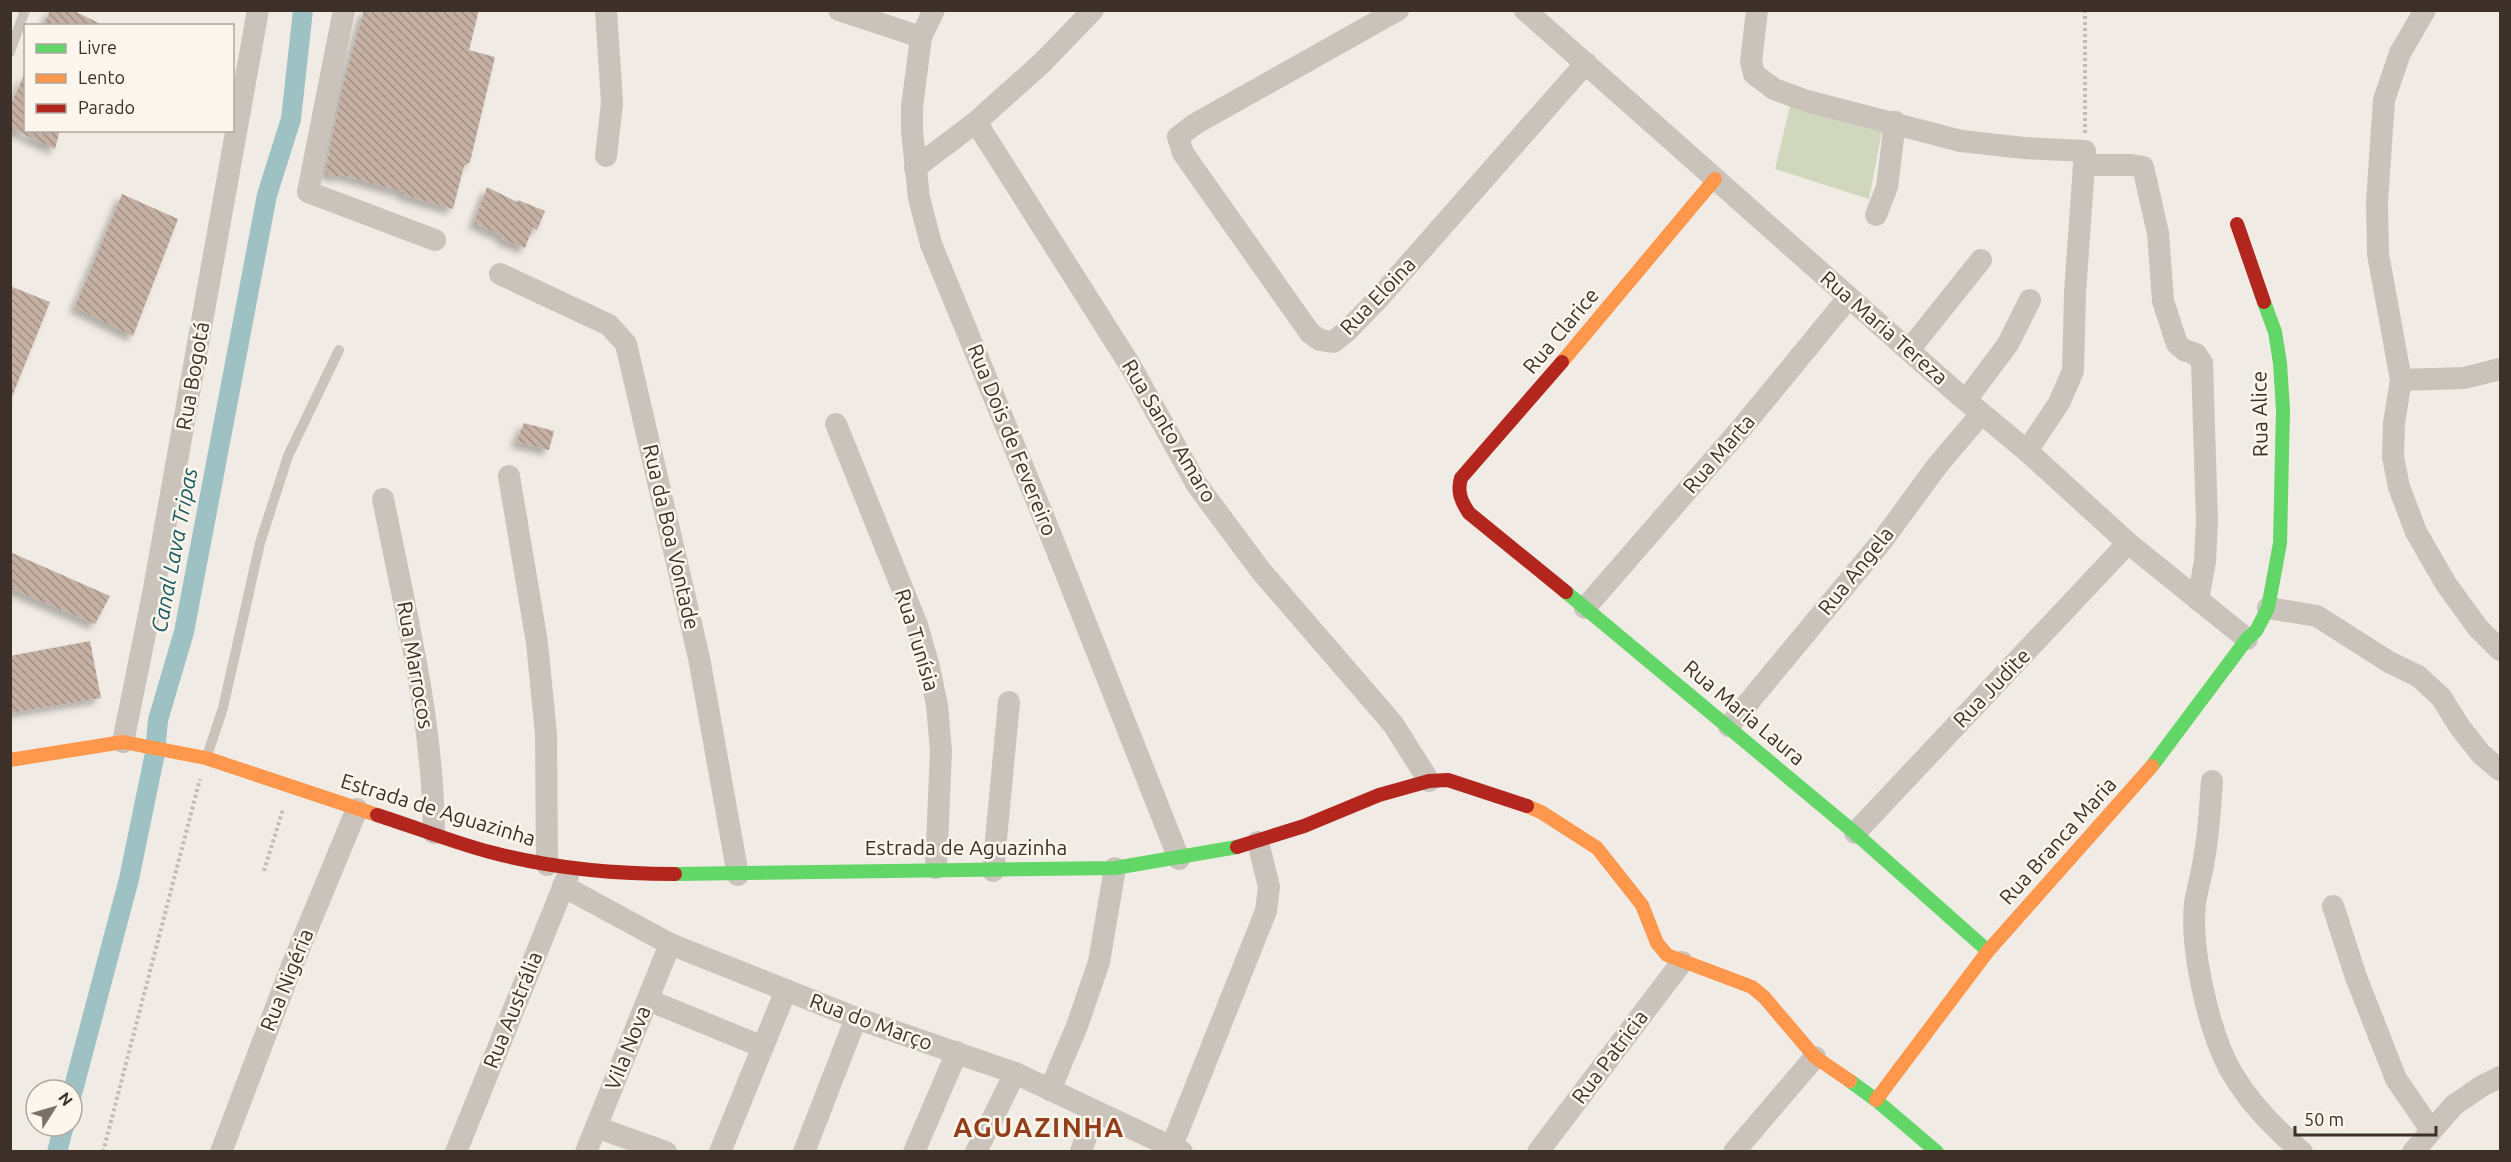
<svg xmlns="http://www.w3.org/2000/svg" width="2511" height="1162" viewBox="0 0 2511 1162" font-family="Ubuntu,sans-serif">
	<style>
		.garden { fill: #d0d7bd }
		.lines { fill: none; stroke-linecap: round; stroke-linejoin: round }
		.canal { stroke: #9ec1c3; stroke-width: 20 }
		.building { fill: url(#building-back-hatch); filter: url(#shadow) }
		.path { stroke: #c2bcb5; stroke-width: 4; stroke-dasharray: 3 3; stroke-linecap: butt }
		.lane { stroke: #cac3bc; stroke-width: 10 }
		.street { stroke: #cac3bc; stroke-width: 22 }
		.fast { stroke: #63d668; stroke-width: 14 }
		.slow { stroke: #ff974d; stroke-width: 14 }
		.jam { stroke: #b3261e; stroke-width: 14 }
		.labels { text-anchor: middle; stroke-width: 5; stroke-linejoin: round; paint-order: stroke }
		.street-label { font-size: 21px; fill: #3c3029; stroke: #fcf6ec }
		.water-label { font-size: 22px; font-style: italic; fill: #1a5962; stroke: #fcf6ec }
		.district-label { font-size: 27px; font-weight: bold; letter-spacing: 1.5px; fill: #933e1a; stroke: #fcf6ec }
	</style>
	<defs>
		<pattern id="building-back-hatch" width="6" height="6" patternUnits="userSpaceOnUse" patternTransform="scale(1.5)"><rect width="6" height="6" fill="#c5b0a4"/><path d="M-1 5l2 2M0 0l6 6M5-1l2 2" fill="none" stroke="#a19086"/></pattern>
		<filter id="shadow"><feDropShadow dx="-5.5" dy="5.5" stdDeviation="3" flood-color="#0004"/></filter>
	</defs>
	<rect width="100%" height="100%" fill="#f0ebe4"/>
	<path class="garden" d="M1792,98L1884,121L1869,199L1775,169Z"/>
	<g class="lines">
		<g class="canal">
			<path d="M72,1094L129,879L155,753L158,720L184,632L267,195L291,119L303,10"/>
			<path d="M57,1152L64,1126"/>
		</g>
	</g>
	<g class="building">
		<path d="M50,10H72L105,26H44Z"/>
		<path d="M364,10H479L469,50L495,57L470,162L464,166L453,209L404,195V192L375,184L339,174L338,177L325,173L343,84Z"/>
		<path d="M25,72L26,130H60L55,149L10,128V107Z"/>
		<path d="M487,187L517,202L518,200L545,211L537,230L533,227L525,248L502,239L503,236L474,223Z"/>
		<path d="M122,194L178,219L133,336L75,307Z"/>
		<path d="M10,286L50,302L11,399H10Z"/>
		<path d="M524,423L554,431L549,450L516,442Z"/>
		<path d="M10,552L110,596L95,624L10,588Z"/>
		<path d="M90,641L101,698L10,713V656Z"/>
	</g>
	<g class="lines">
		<g class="path">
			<path d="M2085,10V133"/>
			<path d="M264,871L283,809"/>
			<path d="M103,1152L200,779"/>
		</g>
		<g class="lane">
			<path d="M10,52L25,10"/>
			<path d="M207,756L223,708L260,543L288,456L339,350"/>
		</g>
		<g class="street">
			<path d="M344,10L308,192L435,240"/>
			<path d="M839,10L921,37"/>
			<path d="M934,10L921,37L912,107V131L919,198L931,244L1050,533L1179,859"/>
			<path d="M1398,10L1195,124L1178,137L1183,153L1310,333L1320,340L1333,342L1347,331L1379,298L1586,63"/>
			<path d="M1525,10L1958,394L2027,451L2128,543L2247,639"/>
			<path d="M1757,10L1751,62L1754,74L1774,89L1807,101L1961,141L2024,148L2085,151L2075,293L2073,371L2059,403L2027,451"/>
			<path d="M2425,10L2400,53L2384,100L2377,202L2378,254L2401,380L2394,423L2393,457L2399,487L2416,532L2446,584L2478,628L2500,650"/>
			<path d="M976,122L1130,365L1197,485L1261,571L1393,724L1429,781"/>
			<path d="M606,156L612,103L606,10"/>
			<path d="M2084,165H2131L2143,167L2158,233L2163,301L2177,344L2184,350L2196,354L2202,363L2207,521L2205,561L2198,600"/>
			<path d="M915,168L976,122L1043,62L1093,10"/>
			<path d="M1876,215L1887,187L1895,122"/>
			<path d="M500,274L609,325L626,344L699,658L738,875"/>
			<path d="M1909,350L1981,260"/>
			<path d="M2401,380L2464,378L2500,369"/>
			<path d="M1966,400L2008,344L2030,300"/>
			<path d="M836,424L917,625L929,667L937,705L941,751L936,868"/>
			<path d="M509,476L537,643L546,734L547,865"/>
			<path d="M383,499C405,609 433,720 434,833"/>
			<path d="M1585,608L1744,425L1849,297"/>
			<path d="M2268,608L2317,616L2389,662L2418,676L2441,697L2459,726L2481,754L2500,770"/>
			<path d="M1729,726L1882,541L1937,466L1981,414"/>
			<path d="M123,742L153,594L258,10"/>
			<path d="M2212,781C2210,807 2209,833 2204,859C2202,874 2197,889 2195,904C2190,948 2209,1034 2232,1073C2249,1102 2275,1129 2302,1152"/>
			<path d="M1855,833L2128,543"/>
			<path d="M993,871L1009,702"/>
			<path d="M563,886L670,944L856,1018L1015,1073L1182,1152"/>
			<path d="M2333,906L2356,977L2396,1079L2431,1130"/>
			<path d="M648,1000L763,1047"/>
			<path d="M1050,1090L1077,1026L1099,962L1115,868"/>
			<path d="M596,1127L666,1152"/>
			<path d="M1172,1146L1266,911L1269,887L1258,842"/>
			<path d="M221,1152L291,968L357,809"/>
			<path d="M456,1152L568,875"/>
			<path d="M586,1152L670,944"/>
			<path d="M720,1152L786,990"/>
			<path d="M804,1152L856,1018"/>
			<path d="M914,1152L957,1052"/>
			<path d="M976,1152L1015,1073"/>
			<path d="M1081,1152L1094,1112"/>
			<path d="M1538,1152L1682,962"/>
			<path d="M1734,1152L1815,1057"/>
			<path d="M2413,1152L2454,1105L2482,1086L2500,1077"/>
		</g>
		<g class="fast">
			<path d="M1566,592L1855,833L1988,951"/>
			<path d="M2152,766L2247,639L2256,631L2268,608L2280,543L2283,410L2280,363L2275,332L2264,302"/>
			<path d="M675,874L1115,868L1237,847"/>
			<path d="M1850,1081L1876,1100L1937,1152"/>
		</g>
		<g class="slow">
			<path d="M1562,362L1715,179"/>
			<path d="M10,760L123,742L206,758L377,815"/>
			<path d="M1527,806L1541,812L1597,848L1642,905L1657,943L1667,955L1752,987L1764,997L1815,1057L1850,1081"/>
			<path d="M1876,1100L1988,951L2152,766"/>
		</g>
		<g class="jam">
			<path d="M2237,224L2264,302"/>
			<path d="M1562,362L1461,478C1457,492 1461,501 1469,513L1566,592"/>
			<path d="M377,815C415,827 452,842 490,852C550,868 613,874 675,874"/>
			<path d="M1237,847L1304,826L1379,795L1429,781L1448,780L1527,806"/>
		</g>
	</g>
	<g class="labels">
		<g class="street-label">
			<text transform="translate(1378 296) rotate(-46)" y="7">Rua Eloina</text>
			<text transform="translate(1884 328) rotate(41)" y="7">Rua Maria Tereza</text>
			<text transform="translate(1561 331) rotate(-50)" y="7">Rua Clarice</text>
			<text transform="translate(193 376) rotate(-80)" y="7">Rua Bogotá</text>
			<text transform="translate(2260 414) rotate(-91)" y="7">Rua Alice</text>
			<text transform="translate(1169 431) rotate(59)" y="7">Rua Santo Amaro</text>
			<text transform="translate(1012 440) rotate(68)" y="7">Rua Dois de Fevereiro</text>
			<text transform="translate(1719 454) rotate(-49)" y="7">Rua Marta</text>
			<text transform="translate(671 537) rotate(77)" y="7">Rua da Boa Vontade</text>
			<text transform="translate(1856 571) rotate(-51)" y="7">Rua Angela</text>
			<text transform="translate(917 640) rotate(73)" y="7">Rua Tunísia</text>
			<text transform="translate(415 665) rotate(80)" y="7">Rua Marrocos</text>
			<text transform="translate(1992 688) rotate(-46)" y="7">Rua Judite</text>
			<text transform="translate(1744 713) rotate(40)" y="7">Rua Maria Laura</text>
			<text transform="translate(438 810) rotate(17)" y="7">Estrada de Aguazinha</text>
			<text transform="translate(2058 841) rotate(-48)" y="7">Rua Branca Maria</text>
			<text x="966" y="855">Estrada de Aguazinha</text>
			<text transform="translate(287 980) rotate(-68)" y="7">Rua Nigéria</text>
			<text transform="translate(513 1010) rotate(-68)" y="7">Rua Austrália</text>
			<text transform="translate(871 1022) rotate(20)" y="7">Rua do Março</text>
			<text transform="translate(628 1048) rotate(-68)" y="7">Vila Nova</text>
			<text transform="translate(1610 1057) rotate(-53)" y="7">Rua Patricia</text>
		</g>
		<g class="water-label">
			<text transform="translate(174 550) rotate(-79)" y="8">Canal Lava Tripas</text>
		</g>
		<g class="district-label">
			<text x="1039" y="1137">AGUAZINHA</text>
		</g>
	</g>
	<rect width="2511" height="1162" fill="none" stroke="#3c3029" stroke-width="24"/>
	<rect x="24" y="24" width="210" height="108" fill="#fcf6ec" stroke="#afa79e" stroke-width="1.5"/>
	<rect x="36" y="44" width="30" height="9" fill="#63d668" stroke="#afa79e" stroke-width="1.5"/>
	<text x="78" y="54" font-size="18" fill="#3c3029">Livre</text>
	<rect x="36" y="74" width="30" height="9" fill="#ff974d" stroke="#afa79e" stroke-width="1.5"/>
	<text x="78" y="84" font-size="18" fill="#3c3029">Lento</text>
	<rect x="36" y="104" width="30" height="9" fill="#b3261e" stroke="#afa79e" stroke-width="1.5"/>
	<text x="78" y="114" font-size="18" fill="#3c3029">Parado</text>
	<g transform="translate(54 1108) rotate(53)"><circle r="28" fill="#fcf6ec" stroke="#afa79e" stroke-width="1.5"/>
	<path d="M0-4.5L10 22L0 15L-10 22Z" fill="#7b716a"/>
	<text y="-9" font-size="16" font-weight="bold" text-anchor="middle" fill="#3c3029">N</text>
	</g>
	<path d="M2295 1126v9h141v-9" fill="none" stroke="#3c3029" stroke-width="3"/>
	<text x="2304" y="1126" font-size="18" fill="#3c3029" stroke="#fcf6ec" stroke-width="4.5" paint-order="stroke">50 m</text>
</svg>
